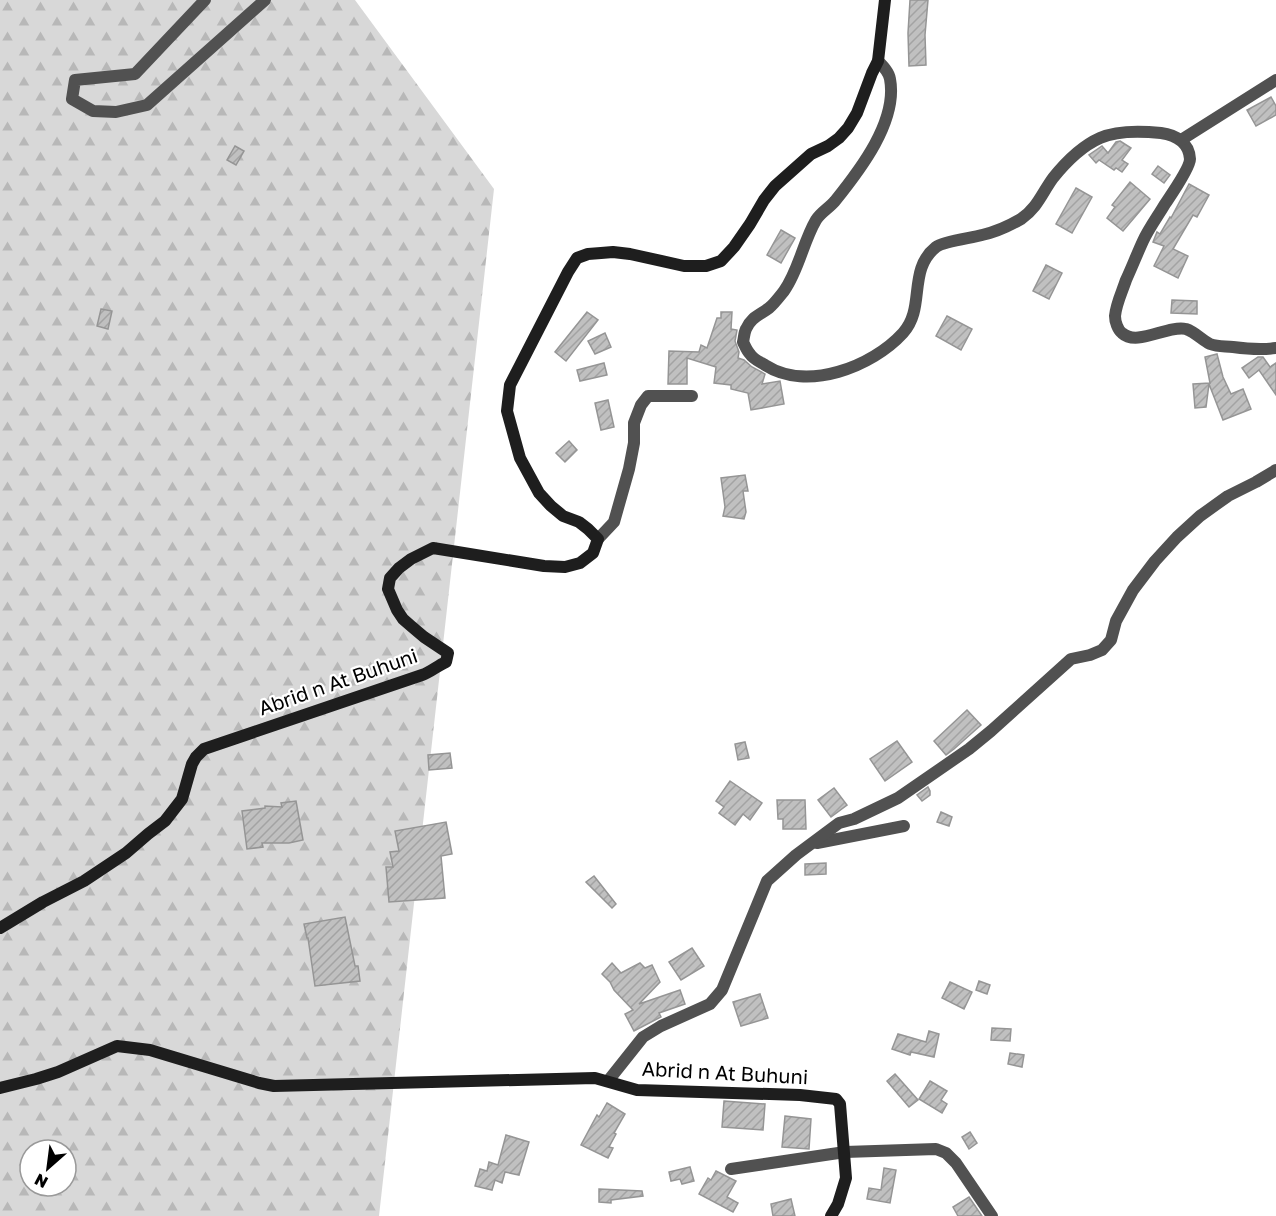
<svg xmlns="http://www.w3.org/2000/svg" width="1276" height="1216" viewBox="0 0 1276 1216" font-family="'Golos Text',sans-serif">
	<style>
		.forest { fill: url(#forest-firs); fill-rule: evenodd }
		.building { fill: url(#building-hatch); stroke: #959595; stroke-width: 1.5 }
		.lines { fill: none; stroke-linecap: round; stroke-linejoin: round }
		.street { stroke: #515151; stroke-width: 12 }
		.secondary { stroke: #1e1e1e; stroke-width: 12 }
		.labels { text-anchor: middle; stroke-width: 4.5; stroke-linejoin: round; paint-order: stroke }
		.street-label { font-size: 20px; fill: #000; stroke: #fff }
	</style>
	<defs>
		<pattern id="forest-firs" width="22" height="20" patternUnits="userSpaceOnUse" patternTransform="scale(1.5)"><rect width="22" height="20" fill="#d8d8d8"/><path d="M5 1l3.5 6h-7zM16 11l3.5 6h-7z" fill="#b8b8b8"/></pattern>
		<pattern id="building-hatch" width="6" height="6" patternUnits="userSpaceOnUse" patternTransform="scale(1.5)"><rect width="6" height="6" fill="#c0c0c0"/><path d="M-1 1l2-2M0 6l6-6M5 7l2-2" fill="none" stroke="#a3a3a3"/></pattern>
	</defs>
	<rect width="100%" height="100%" fill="#fff"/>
	<path class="forest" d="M0,0H355L494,189L379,1216H0ZM30,1150H66V1186H30Z"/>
	<g class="building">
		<path d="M910,0H928L925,35L926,65L909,66L908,33Z"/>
		<path d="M1271,97L1276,106V115L1256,126L1247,110Z"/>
		<path d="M1120,141L1131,148L1122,160L1128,164L1122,172L1116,168L1114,170L1099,160L1096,163L1089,155L1102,146L1108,153L1116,142Z"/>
		<path d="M235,146L244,151L236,165L227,160Z"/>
		<path d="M1158,166L1170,175L1164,183L1152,174Z"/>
		<path d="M1130,182L1150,199L1123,231L1107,218L1115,207L1112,205Z"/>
		<path d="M1189,184L1209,195L1197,217L1193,215L1173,249L1188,256L1178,278L1154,266L1164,246L1153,242L1157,232L1160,234L1170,217L1171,218Z"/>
		<path d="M1076,188L1092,197L1072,233L1056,224Z"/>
		<path d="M781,230L795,238L781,263L767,255Z"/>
		<path d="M1046,265L1062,273L1049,299L1033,291Z"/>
		<path d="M1172,300L1197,301V314L1171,313Z"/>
		<path d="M101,309L112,311L108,329L97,326Z"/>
		<path d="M587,312L598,320L566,361L555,352Z"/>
		<path d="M721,312H732L731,329L737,330L735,341L739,352L738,358L744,360L752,367L765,374L762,384L780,381L784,404L751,410L748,393L731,389V385L714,383L716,367L687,358V384H668L669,351L699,352L701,345L707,348L717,318H721Z"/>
		<path d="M947,316L972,329L961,350L936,336Z"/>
		<path d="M605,333L611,347L595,354L588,341Z"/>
		<path d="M1217,354L1223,377L1231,394L1243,389L1251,409L1223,420L1209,384L1206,407L1195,408L1193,384L1210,383L1205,357Z"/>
		<path d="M1258,357H1263L1270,367L1276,363V395L1259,370L1249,378L1242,368Z"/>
		<path d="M604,363L607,375L580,381L577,370Z"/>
		<path d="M608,400L614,427L601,430L595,403Z"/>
		<path d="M569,441L577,450L565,462L556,453Z"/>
		<path d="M745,475L748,491H743L746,512L744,519L723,516L725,507L721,478Z"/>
		<path d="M967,710L981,725L954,749L946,755L934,741Z"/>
		<path d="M897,741L912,762L885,781L870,759Z"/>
		<path d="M745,742L749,758L738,760L735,744Z"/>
		<path d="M450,753L452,768L429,770L428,755Z"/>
		<path d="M730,781L762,803L750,820L743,814L735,825L719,813L724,807L716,801Z"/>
		<path d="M928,787L930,791V795L922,801L917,795Z"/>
		<path d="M834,788L847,805L831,817L818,800Z"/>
		<path d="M777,800H805L806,829H783V819H778Z"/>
		<path d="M296,801L303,840L289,843H262L263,847L247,849L242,811L265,808V806L282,807L281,803Z"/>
		<path d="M941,812L952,817L949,826L937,822Z"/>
		<path d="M446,822L452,854L441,856L445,898L389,902L386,867H393L390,852L399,851L395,831Z"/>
		<path d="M826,863V874L805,875V864Z"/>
		<path d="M594,876L616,904L612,908L586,882Z"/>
		<path d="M345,917L355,966H358L360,981L315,986L308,938H307L304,924Z"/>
		<path d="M692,948L704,966L681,980L669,962Z"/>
		<path d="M612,963L621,973L640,963L645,968L652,965L660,982L639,1004L680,990L685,1004L659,1013L661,1017L634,1031L625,1014L633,1010L614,990L610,982L602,974Z"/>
		<path d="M979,981L990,985L987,994L976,990Z"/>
		<path d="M950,982L972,992L964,1009L942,998Z"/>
		<path d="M760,994L768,1018L741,1026L733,1002Z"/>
		<path d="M992,1028L1011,1029L1010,1041L991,1040Z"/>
		<path d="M929,1031L939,1034L934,1057L911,1052L910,1055L892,1049L898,1034L926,1042Z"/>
		<path d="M1010,1053L1024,1055L1022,1067L1008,1064Z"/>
		<path d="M895,1074L918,1100L909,1107L887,1081Z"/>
		<path d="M930,1081L947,1091L941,1100L947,1104L942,1113L919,1099Z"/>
		<path d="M724,1101L765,1104L763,1130L722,1127Z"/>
		<path d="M607,1103L625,1114L614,1133L616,1134L609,1147L613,1148L608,1158L581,1145L597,1115L599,1117Z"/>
		<path d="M785,1116L811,1119L809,1149L782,1147Z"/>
		<path d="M970,1132L977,1143L969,1149L962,1137Z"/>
		<path d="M506,1135L529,1142L519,1175L505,1172L502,1183L495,1180L492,1190L475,1186L480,1169L487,1171L489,1162L498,1165Z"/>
		<path d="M690,1167L694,1181L682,1184L680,1179L671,1181L669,1172Z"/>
		<path d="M884,1168L896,1170L890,1203L867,1199L869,1188L881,1190Z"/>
		<path d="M716,1171L736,1181L727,1197L738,1203L733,1212L699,1194L708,1178L711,1180Z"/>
		<path d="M599,1189L642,1191L643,1196L611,1200V1203L599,1202Z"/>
		<path d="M969,1197L982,1216H958L953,1207Z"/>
		<path d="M791,1199L795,1216H773L771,1204Z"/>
	</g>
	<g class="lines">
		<g class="street">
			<path d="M205,0L135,74L75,80L72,99L93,111L116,112L147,105L265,0"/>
			<path d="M878,61C883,66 889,72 890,79C898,121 860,170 835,201C829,208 820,213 816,220C803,242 799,270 784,291C780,296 774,304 769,308C760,315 751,317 746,329C744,333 744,338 743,342C745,346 747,351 750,354C753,359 760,362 765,365C807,392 872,367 903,333C926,308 907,270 936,247C944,241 972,238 982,235C996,232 1009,226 1021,219C1038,207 1042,193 1053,178C1065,163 1082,146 1100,138C1118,130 1142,131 1161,133C1175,135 1189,142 1190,159C1190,168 1171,195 1165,204C1158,216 1149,228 1143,241C1137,254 1132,267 1126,280C1122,292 1116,304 1115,316C1115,322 1118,330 1122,333C1137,347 1167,325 1186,329C1195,332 1202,340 1210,344C1218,347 1225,346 1233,347C1248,349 1262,350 1276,348"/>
			<path d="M1181,140L1276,80"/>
			<path d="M598,539L614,522L629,469L634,443V423L641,405L648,396H692"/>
			<path d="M817,843L904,826"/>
			<path d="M608,1081L643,1037L661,1026L710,1004L722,990L767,881L796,855L839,823L854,819L898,798L969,749L991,731L1071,659L1090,655L1102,650L1111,640L1116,621L1133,590L1155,561L1177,537L1200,516L1228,496L1256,482L1276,470"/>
			<path d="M731,1169L845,1152L936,1149L946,1153L956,1163L992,1216"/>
		</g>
		<g class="secondary">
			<path d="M0,928L43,902L84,881L126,853L148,834L165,821L182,799L192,764L196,757L204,749L422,675C431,672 437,666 446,662L448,653L424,637L411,626L403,619L397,610L388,589L390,578L399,568L411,559L433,548L544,566L565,567L580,563L593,553L598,539L588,529L579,522L563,516L551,506L539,493L520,458L507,411L510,385L568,272L577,258L588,254L601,253L613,252L630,254L684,266H706L721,261L734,247L750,224L764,200L775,186L811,154L828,146L839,138L848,128L857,113L872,73L878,61L885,0"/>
			<path d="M0,1088L36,1079L58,1072L117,1046L150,1050L259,1083L274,1086L595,1078L637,1090L800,1095L836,1099L840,1104L846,1178L838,1204L831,1216"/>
		</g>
	</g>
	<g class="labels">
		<g class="street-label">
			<text transform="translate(338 682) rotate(-19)" y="7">Abrid n At Buhuni</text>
			<text transform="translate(725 1073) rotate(3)" y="7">Abrid n At Buhuni</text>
		</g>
	</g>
	<g transform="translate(48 1168) rotate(208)"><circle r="28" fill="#ffffff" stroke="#999999" stroke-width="1.5"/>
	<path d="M0-4.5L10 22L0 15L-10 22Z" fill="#000000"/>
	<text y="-9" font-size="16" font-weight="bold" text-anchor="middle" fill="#000000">N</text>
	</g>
</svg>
